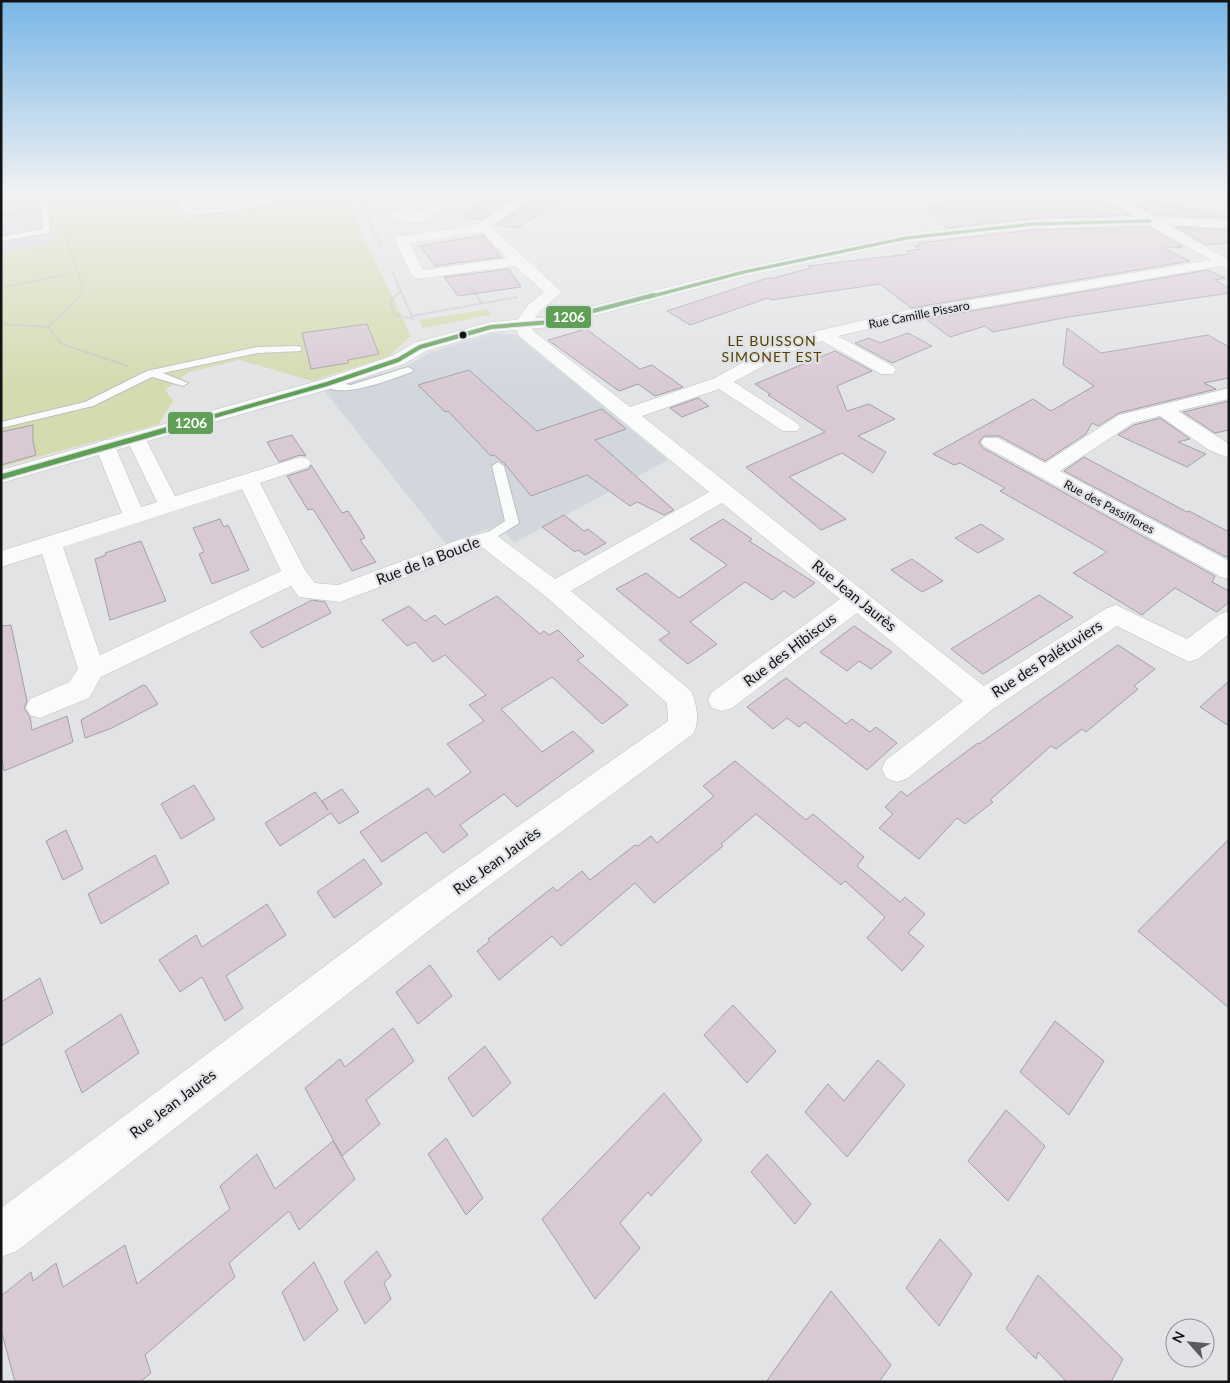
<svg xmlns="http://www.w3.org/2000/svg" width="1230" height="1383" viewBox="0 0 1230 1383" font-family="Lato,sans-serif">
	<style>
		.built { fill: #d2d7de }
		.green { fill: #d4dbaf }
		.building { fill: #d9c9d5; stroke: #a2a2a4 }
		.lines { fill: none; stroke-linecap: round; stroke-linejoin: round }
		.lane-casing { stroke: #bdbebf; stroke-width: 2 }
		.street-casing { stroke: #bdbebf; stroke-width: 1 }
		.secondary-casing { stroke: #bdbebf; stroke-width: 1 }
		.path { stroke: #c2c3c3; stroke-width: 2; stroke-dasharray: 2 1; stroke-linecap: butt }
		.lane { fill: #fafbfb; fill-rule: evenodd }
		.street { fill: #fafbfb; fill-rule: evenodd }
		.secondary { fill: #fafbfb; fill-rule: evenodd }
		.bus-1-far2-casing { stroke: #e0e2e6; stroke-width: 5 }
		.bus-1-far1-casing { stroke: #e0e2e6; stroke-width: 6 }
		.bus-1-casing { stroke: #e0e2e6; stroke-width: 8 }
		.bus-1-far2 { stroke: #60a056; stroke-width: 3 }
		.bus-1-far1 { stroke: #60a056; stroke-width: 4 }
		.bus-1 { stroke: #60a056; stroke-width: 5 }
		.bus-dot { fill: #121314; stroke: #e0e2e6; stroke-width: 2 }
		.labels { text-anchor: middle; stroke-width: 4.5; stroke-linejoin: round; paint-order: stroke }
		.far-street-label { font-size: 12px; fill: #121314; stroke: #e0e2e6 }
		.far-neighbourhood-label { font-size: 14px; letter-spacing: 1px; fill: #564000; stroke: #e0e2e6 }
		.street-label { font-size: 15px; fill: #121314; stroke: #e0e2e6 }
		.line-badge { stroke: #e0e2e6; stroke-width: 2 }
		.badge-label { font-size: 14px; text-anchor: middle; font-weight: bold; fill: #fff }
	</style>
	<rect width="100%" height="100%" fill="#e1e3e5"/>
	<g class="built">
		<path d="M1,192H49L52,243L1,253Z"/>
		<path d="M494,333L516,335L668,460L514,543L499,525L446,544L324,390L405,367L431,352Z"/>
	</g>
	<g class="green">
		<path d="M49,192H170L184,218L317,192H342L411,336L389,356L312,381L240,360L189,372L165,390L173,401L159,424L1,467V253L52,243Z"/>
		<path d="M487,309L492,315L422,328L419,320Z"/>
	</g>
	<g class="building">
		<path d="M1,192H37L39,209L1,215Z"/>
		<path d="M49,192H67L68,204L50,207Z"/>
		<path d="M500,192H522L480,220L464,217L470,214L464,213Z"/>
		<path d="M543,192H571L517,228L497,224Z"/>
		<path d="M1028,195L1046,205L1096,200L1107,206L1114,205L1130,215L1033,218L947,228L927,212L933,211L929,208L939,207L936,204Z"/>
		<path d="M1148,203L1229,215V218L1155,215L1135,204Z"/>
		<path d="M1149,227L1183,247L1163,248L1190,261L911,308L880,284L771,300L768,298L690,325L667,311L771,277V279L810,268L808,266L909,254L906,251L921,249L915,246L920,245L918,243L1033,230Z"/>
		<path d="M1176,227L1229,230V243L1206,245Z"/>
		<path d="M483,235L501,257L435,266L420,246Z"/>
		<path d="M509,269L521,287L458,296L444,277Z"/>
		<path d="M1208,270L1225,278L1215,280L1229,288V293L1068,317L993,332L985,326L950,337L926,319Z"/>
		<path d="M367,324L379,354L348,360V363L311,369L302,333Z"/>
		<path d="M1067,328L1101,353L1208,335L1229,347V378L1204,383L1216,389L1119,413L1098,426L1092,423L1086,434L1045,461L999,436H984L979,442L983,448L1215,576L1212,582L1229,591V602L1217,612L1175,588L1142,615L1073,573L1107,552L1000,491L1005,488L960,463L954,465L933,454L1033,399L1051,411L1094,386L1063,365Z"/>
		<path d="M586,329L640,369L652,365L683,387L655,396L638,384L619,391L548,340Z"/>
		<path d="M908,333L932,346L892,363L855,343L869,338L880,343Z"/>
		<path d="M835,351L872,371L837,386L847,411L869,404L895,419L858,436L886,452L873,473L842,453L789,477L846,519L821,530L746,467L825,432L768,395L770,394L755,384Z"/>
		<path d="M469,370L537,431L602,409L626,429L595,440L674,510L664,515L637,502L630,506L587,475L531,496L505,464L494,455L491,456L448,411L445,412L418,385Z"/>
		<path d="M698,398L709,406L682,417L670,408Z"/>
		<path d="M1229,401V430L1215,433L1183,412Z"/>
		<path d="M1160,418L1190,439L1178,442L1206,454L1187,467L1118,435L1134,425Z"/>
		<path d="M33,425V441L36,455L1,465V432Z"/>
		<path d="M292,435L306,456L300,455L279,462L267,442Z"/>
		<path d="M1084,457L1187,512L1189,511L1229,532V555L1226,557L1064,471Z"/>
		<path d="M311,465L342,513L348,511L360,529L365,538L360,540L376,562L352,571L313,509L308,510L287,476L309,469Z"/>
		<path d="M564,515L584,531L588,529L606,543L585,555L578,550L575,552L542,527Z"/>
		<path d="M220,519L224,527L228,525L249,570L212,584L199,554L204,552L193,528Z"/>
		<path d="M723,519L752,539L749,541L815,583L794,598L784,591L772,600L745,582L690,622L717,644L688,664L659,640L670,633L616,589L646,573L679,598L727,565L690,539Z"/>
		<path d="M981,524L1004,539L978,553L955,538Z"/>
		<path d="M141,541L166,601L110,620L95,559L106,555L105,553Z"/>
		<path d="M912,559L943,581L922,592L891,570Z"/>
		<path d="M1039,595L1073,617L983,674L951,649Z"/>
		<path d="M497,596L540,634L544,631L549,635L558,630L584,656L577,660L628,705L602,724L552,677L501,709L542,752L573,731L594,751L517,807L504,794L460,825L468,835L443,853L426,832L382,862L360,832L428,788L435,797L471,772L447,744L484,721L469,705L486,695L445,655L433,662L415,642L407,646L382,620L409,606L425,621L435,615L445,625Z"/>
		<path d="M312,600L325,602L331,613L262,648L250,632Z"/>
		<path d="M11,625L27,701L24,708L30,717L32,730L67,716L73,742L4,771L1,754V626Z"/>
		<path d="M854,626L892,652L871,669L859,661L847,671L820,652Z"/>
		<path d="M1118,645L1155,669L1134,686L1138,689L1086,732L1082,729L1056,749L1051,746L990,800L993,802L965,824L957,818L919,859L879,828L893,814L885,807L901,791L907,796L978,743L979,744Z"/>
		<path d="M786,678L846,724L852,719L870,732L876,727L897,743L867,770L805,722L799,727L787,718L773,729L747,707Z"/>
		<path d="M1229,681V726L1200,707Z"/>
		<path d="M143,685L146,686L158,704L112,728L85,738L81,720Z"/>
		<path d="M735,761L806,820L813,814L864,857L857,866L900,902L905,897L925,914L908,933L924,946L902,971L867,938L885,917L845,881L841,885L756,814L721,844L723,846L654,903L635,883L561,946L552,936L499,980L477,951L490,941L488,939L553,887L557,891L582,871L590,880L635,845L638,846L651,836L657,843L714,796L703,786Z"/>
		<path d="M194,785L215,819L181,839L161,804Z"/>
		<path d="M342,789L359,812L339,824L331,813L280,846L265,823L315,792L328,810L322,801Z"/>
		<path d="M66,830L83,869L63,880L46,841Z"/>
		<path d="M1229,839V1008L1138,931Z"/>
		<path d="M155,855L169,883L101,924L88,894Z"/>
		<path d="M364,859L382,884L334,918L317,892Z"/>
		<path d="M267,904L286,935L226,976L243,1008L225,1021L202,977L180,992L159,960L196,935L202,947Z"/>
		<path d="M430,965L452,996L418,1024L396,992Z"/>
		<path d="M40,978L53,1013L1,1046V1002Z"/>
		<path d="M733,1005L776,1051L747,1083L704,1035Z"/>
		<path d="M121,1014L139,1053L82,1093L65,1051Z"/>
		<path d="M1055,1021L1104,1061L1069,1115L1020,1072Z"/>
		<path d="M393,1028L414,1061L366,1100L380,1124L342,1156L305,1088L340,1059L345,1067Z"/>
		<path d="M485,1046L511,1083L473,1117L448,1078Z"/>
		<path d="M878,1060L905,1085L847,1157L805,1112L828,1084L844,1101Z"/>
		<path d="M664,1093L702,1140L651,1196L648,1192L620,1223L640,1248L595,1299L542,1219Z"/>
		<path d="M1006,1110L1045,1146L1008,1201L968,1161Z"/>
		<path d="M446,1138L483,1198L466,1215L428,1154Z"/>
		<path d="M333,1141L355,1179L299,1230L289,1211L229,1263L235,1277L145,1355L151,1373L140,1382H15L1,1330V1296L31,1272L33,1281L56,1263L63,1287L125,1245L137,1284L230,1209L220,1186L257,1154L275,1189Z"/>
		<path d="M767,1154L811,1204L795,1224L751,1172Z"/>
		<path d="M940,1239L972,1274L939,1326L906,1288Z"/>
		<path d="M377,1251L391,1276L384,1283L391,1299L365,1324L344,1282Z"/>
		<path d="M314,1262L338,1310L304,1341L282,1292Z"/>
		<path d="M1038,1275L1123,1359L1111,1382H1067L1038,1352L1036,1359L1006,1329Z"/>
		<path d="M831,1291L891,1365L879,1382H766Z"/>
	</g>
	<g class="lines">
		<g class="lane-casing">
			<g id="lane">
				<path d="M39,192H47L50,233L1,241V237L43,229Z"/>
				<path d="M173,192H181L190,209C220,213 252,201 281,196L285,198C271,207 202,216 184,213Z"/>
				<path d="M297,346L301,347V351L257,353L163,373L188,383L183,386L152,377L93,406L1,428V422L85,402L147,371L257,347Z"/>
				<path d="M408,367L413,370L412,372C391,379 340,401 322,384L327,381L351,385Z"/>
				<path d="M498,462L504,466L519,523L487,543L482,542L480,539L482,536L505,521L492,466Z"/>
			</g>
		</g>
		<g class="street-casing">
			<g id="street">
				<path d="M425,192H441L406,213L416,215L457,192H472L423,222C414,224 394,220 388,214Z"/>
				<path d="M526,192H541L490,226L562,292L540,311L530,325L532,330L630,407L715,378L772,346L817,331L903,311L1222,258L1227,259L1229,263L1222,266L903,321L838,336L893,366L896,370L893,374H881L822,341L784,354L734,382L797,423L800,427L797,431H783L719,389L642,416L984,686L1107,608L1116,605L1187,639L1220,614L1229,611V634L1198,659L1189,662L1117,626L993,709L908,778L897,782L886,778L882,769L886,760L963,701L857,613L732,708L722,711L712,708L708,700L712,692L840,599L722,503L571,591L691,691C697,704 700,722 693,734L444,919L17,1251L1,1257V1208L420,895L668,721L667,703L545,596L483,548L340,602L299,597L291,586L101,677L89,698L40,718L30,715L26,707L30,699L69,682L78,669L42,554L1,567V551L122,513L95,446L98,442L105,440L112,442L115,446L141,507L157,502L126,438L129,434H143L175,496L294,459L301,457L308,459L311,463L308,467L260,483L305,570L315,583L338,585L458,540L487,532L495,534L555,579L709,492L519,336L514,325L528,305L544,292L515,266L418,279L411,275L395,240L397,237L476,225ZM482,232L508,258L423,270L410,243ZM242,489L281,571L100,655L63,547Z"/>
				<path d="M1150,217L1229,220V228L1145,224L1143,221Z"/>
				<path d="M1229,388V399L1178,411L1229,444V458L1209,450L1160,416L1133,423L1060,471L1229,561V579L1221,577L984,446L981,442L984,438H998L1045,463L1119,415Z"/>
			</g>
		</g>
		<g class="secondary-casing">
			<path id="secondary" d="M1096,192H1111L1229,260V270L1149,225L1033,228L906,242L745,276L551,327L492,332L426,351L404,364L333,388L1,483V470L321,380L392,356L414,343L491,322L551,317L744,268L906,234L1033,220L1136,217Z"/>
		</g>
		<g class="path">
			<path d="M357,192L382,250"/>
			<path d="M61,207L101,200"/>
			<path d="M1,216L28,212"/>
			<path d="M64,230L83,288L79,298L48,327L62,344L128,366"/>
			<path d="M392,271L412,316L518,297"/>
			<path d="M469,284L482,304"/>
			<path d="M1,288L67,274"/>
			<path d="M401,291L390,301L395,315L414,319"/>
			<path d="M1,324L48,327"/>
		</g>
		<use href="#lane" class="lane"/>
		<use href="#street" class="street"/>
		<use href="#secondary" class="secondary"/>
		<g class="bus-1-far2-casing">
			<path id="bus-1-far2" d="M649,297L744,272L906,238L1033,224L1150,221"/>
		</g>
		<g class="bus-1-far1-casing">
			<path id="bus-1-far1" d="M176,427L327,384L398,360L420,347L491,327L551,322L654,295"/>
		</g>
		<g class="bus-1-casing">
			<path id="bus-1" d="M1,477L180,426"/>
		</g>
		<use href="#bus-1-far2" class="bus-1-far2"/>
		<use href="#bus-1-far1" class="bus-1-far1"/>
		<use href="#bus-1" class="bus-1"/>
	</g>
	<linearGradient id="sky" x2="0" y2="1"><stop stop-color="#78b6e6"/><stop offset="0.5" stop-color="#f2f2f3"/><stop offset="1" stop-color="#f2f2f3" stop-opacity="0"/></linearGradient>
	<rect width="1230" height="386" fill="url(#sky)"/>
	<circle class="bus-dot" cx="463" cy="335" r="4.5"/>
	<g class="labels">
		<g class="far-street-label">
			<text transform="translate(919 315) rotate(-11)" y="4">Rue Camille Pissaro</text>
			<text transform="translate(1109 507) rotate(28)" y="4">Rue des Passiflores</text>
		</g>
		<g class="far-neighbourhood-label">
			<text x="772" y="346">LE BUISSON<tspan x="772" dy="16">SIMONET EST</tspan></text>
		</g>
		<g class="street-label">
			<text transform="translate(428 561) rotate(-21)" y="5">Rue de la Boucle</text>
			<text transform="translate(854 596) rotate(39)" y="5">Rue Jean Jaurès</text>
			<text transform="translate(790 650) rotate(-37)" y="5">Rue des Hibiscus</text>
			<text transform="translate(1047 659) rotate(-33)" y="5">Rue des Palétuviers</text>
			<text transform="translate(497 861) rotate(-36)" y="5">Rue Jean Jaurès</text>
			<text transform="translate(173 1104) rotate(-37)" y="5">Rue Jean Jaurès</text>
		</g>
	</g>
	<g class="line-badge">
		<rect x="545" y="305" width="47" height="24" rx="5" fill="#60a056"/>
		<rect x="167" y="411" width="47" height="24" rx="5" fill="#60a056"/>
	</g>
	<g class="badge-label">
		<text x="569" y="322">1206</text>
		<text x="191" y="428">1206</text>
	</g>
	<rect width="1230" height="1383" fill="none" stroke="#121314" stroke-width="5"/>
	<g transform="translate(1190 1343) rotate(297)"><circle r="24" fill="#e0e2e6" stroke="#8e8f92"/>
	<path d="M0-4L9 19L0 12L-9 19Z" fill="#5a5c5d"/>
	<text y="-8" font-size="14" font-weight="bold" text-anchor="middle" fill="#121314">N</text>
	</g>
</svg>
